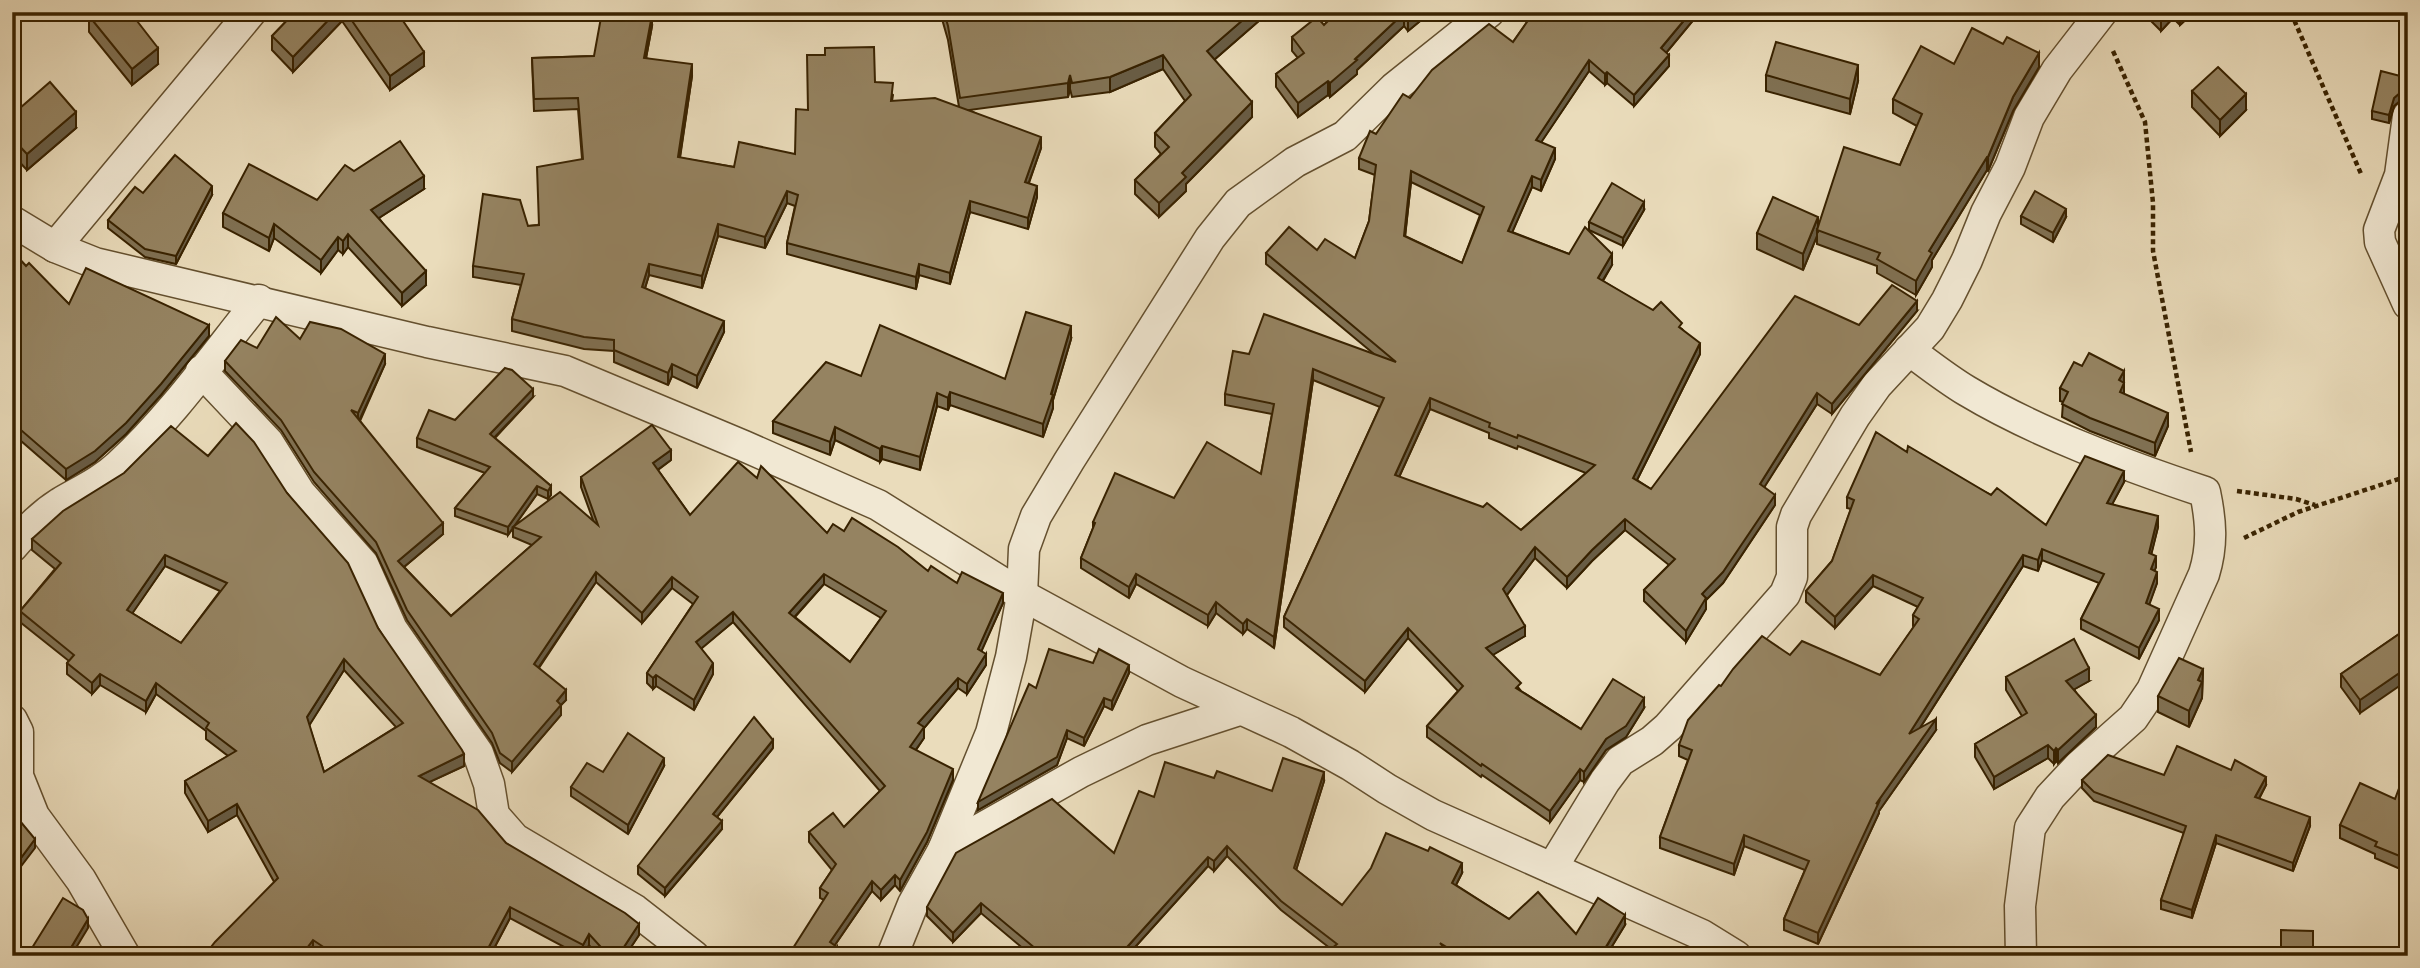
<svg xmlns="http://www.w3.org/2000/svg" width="2420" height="968" viewBox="0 0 2420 968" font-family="'Libre Caslon Text',serif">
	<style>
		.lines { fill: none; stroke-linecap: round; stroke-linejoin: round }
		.minor-casing { stroke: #64502f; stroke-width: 33 }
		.path { stroke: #382200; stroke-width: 4.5; stroke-dasharray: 5 3.5; stroke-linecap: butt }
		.minor { stroke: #f1e8d3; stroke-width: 30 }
		.wall { fill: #807153; stroke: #382200; stroke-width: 2; fill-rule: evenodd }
		.shaded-wall { fill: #685c44; stroke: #382200; stroke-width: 2 }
		.building { fill: #958361; stroke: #382200; stroke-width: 2; fill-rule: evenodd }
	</style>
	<rect width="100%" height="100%" fill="#eadcbb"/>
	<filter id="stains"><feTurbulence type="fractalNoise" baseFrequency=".00286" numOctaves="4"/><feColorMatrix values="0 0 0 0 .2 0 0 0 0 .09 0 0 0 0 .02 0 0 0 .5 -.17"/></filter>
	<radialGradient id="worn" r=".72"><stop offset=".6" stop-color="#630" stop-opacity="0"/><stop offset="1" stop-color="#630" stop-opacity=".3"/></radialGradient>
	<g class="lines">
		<g class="minor-casing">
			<g id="minor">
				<path d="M2408,116L2400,175L2379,230L2380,242L2408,304"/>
				<path d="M12,221L55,247L95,263L427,342L565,371L744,446L878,505L1022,595L1182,682L1291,732L1350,765L1387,789L1433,815L1702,935L1736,956"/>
				<path d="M55,247L251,12"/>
				<path d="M1909,350C1928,364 1947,379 1967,391C2037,433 2127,466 2205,492C2211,521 2213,545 2204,574L2152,690L2133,718L2079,766L2050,797L2030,828L2020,906L2021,956"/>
				<path d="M201,371L268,442L300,493L363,564L392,629L478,753L489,784L494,815L515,839L635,910L694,956"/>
				<path d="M12,547C27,530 41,515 60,503C80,491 101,482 119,465C171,417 214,356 259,300"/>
				<path d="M12,720L18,732V776L34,816L81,880L125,956"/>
				<path d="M943,850L1081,772L1147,740L1239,710"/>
				<path d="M1552,868L1605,781L1620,761L1652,741L1668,727L1785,594L1792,577V527L1796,515L1855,416L1877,385L1930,328L1947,300L1967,260L1986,213L2010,167L2029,117L2057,70L2102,12"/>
				<path d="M892,956L913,904L943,850L991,733L1011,657L1022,595L1024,549L1036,516L1069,461L1210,238L1238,203L1295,162L1345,136L1394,88L1489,12"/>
			</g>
		</g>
		<g class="path">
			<path d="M2297,12L2295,22L2362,176"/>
			<path d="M2113,51L2145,122L2153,203V251L2191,452"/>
			<path d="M2237,491L2296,499L2315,505"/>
			<path d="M2244,538L2298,512L2408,476"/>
		</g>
		<use href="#minor" class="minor"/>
	</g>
	<g class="wall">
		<path d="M295,12H380L424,66L390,90L342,21L293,72L272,50V36Z"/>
		<path d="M940,12H1261V19L1214,60L1252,117L1186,184V191L1159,217L1135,194V180L1161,154L1155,147V133L1185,101L1163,69L1110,92L1072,97L1070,89L1068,97L969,110L1041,148L1029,183L1037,197L1028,229L970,212L950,284L919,275L916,289L787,254V243L795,206L787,203L765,248L718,236L702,288L649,275L645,288L724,332L697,388L672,376L668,385L614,362V351L584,349L512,331V319L521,285L473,277V266L528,226L538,225L582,159L578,109L534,111L532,58L594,56L652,26L646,58L692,76L680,158L734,167L795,154L808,110L875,82L893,95L892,101L959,107L948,40Z"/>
		<path d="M1337,12H1431L1408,31L1404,26L1357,70V74L1330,97L1328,95L1298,117L1276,87V74L1298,58L1292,51V37L1324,25Z"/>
		<path d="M1534,12H1700L1666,53L1669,66L1634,106L1607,83L1605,85L1589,71L1541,142L1555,159L1541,191L1532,187L1512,232L1569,254L1612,265L1603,281L1682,329L1700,354L1637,480L1651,489L1859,325L1917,311L1832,414L1817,404L1764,487L1775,505L1723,583L1706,600V609L1686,642L1644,601V590L1669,565L1625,530L1592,561L1567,588L1535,558L1507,595L1525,636L1492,655L1521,691L1581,729L1644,708L1626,737L1606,750L1584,782L1580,780L1550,822L1482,775L1481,777L1427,737V726L1458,691L1408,638L1365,692L1284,627V617L1380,407L1313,380L1274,648L1247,629L1243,634L1216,613L1208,626L1136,584L1129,598L1081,568V558L1093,528V522L1174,498L1261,474L1272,414L1225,405V394L1249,354H1374L1266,264V253L1317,250L1355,258L1369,221L1375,175L1359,169V158L1376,134L1410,98L1513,42ZM1411,182L1480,215L1462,263L1405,236ZM1430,409L1489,433V438L1517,449L1518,446L1586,473L1521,530L1399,477Z"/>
		<path d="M2142,12H2194L2180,25L2173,18L2161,31Z"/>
		<path d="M89,16L158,64L132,85L89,32Z"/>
		<path d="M1954,64L2039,67L2013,111L1988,171L1987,170L1932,260V267L1916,295L1877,273V266L1817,244V236L1803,270L1757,249V233L1818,226L1900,165L1917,126L1893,113V99Z"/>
		<path d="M1766,75L1858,81L1850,114L1766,91Z"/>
		<path d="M2408,78L2407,99L2401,100L2394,106L2389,123L2372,119V111Z"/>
		<path d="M2192,91L2246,110L2220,136L2192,107Z"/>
		<path d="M12,115L76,128L27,170L12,154Z"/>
		<path d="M354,171L424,189L379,218L426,285L402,306L348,247L343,254L338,250L321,273L274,238L269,251L223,227V213L317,200Z"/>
		<path d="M143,193L212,195L176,264L145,257L108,228V220Z"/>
		<path d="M1644,210L1623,246L1589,230V222Z"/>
		<path d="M2021,216L2066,217L2053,242L2021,224Z"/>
		<path d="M12,251L26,266L69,304L209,336L161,395L126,434L95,462L66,480L21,441L12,451Z"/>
		<path d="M300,339L385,364L360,421L443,534L404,567L451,616L532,545L513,537V528L508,535L455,516V508L485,473L417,447V438L455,420L533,397L495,438L551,486V495L548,499L537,494L515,525L593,520L581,487V477L671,460L658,470L690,515L757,478L827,533L844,531L928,571L1003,603L981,651L986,665L967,694L958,688L924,728V738L916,750L953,780L927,842L900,891L895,885L881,900L872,891L835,945L837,956L824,900L820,898V888L832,870L809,842V832L844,827L880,791L733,622L701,648L713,674L694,710L656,686L653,689L647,683V673L693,604L672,588L642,623L596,582L539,668L566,700L561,705V715L512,772L500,763L492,743L407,620L376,553L314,482L281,430L225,371V361L257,348ZM824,584L881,618L850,662L795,617Z"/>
		<path d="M1071,339L1053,400V408L1043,437L950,405L948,410L937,406L920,470L882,459L880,462L835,440L830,455L773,433V421L861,376L1005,379Z"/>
		<path d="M2082,366L2124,383V394L2168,426L2155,456L2090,431L2062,417L2063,402L2060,401V388Z"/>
		<path d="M1907,452L1991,495L2046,525L2124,482L2112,504L2158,527L2151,554L2156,567L2154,571L2157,583L2149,604L2159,620L2139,659L2081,629V619L2099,583L2042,560L2038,571L2023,566L1920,728L1936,730L1879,811V813L1818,944L1784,930V919L1805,870L1744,846L1734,875L1660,848V837L1688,760L1679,756V745L1721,686L1790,655L1880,675L1914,627L1913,626V615L1918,607L1873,586L1835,628L1806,602V591L1832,561L1851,509L1847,508V497Z"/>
		<path d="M208,456L287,493L378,628L464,766L429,782L506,843L639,935L625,956H598L589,945L583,956H581L510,918L490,956H320L313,952L237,815L208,832L185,793V781L228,756L206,739V731L156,694L146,712L100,685L92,694L67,674V663L69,661L20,622V611L55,569L32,550V539ZM165,566L220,591L181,643L132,613ZM344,670L396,727L324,772L309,725Z"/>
		<path d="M2399,634L2360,713L2341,687V674Z"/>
		<path d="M2203,669L2202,698L2189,727L2158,712V696Z"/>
		<path d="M1129,673L1112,710L1104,706L1084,746L1067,738L1057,765L978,810L1036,688Z"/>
		<path d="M2006,677L2089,681L2074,689L2096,727L2058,763L2056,761L2054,764L2048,758L1994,789L1975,757V744L2022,716L2006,690Z"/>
		<path d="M773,748L717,817L722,829L665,896L638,874V866Z"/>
		<path d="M664,766L628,834L571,796V787L603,772Z"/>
		<path d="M2164,775L2266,785L2259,799L2310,826L2293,871L2216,843L2192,918L2161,909V900L2184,833L2094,801L2082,788V780Z"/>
		<path d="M1214,778L1272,791L1324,781L1296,870L1342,905L1462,873L1456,885L1509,919L1576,934L1625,925L1606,956H1323L1331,949L1281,910L1227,856L1214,871L1208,866L1127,956H1032L981,913L953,942L927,916V907L1114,853L1154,797Z"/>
		<path d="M2408,785V870L2407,872L2375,858V854L2340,838V825L2395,799Z"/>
	</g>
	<g class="shaded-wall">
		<path d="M336,12H342V21L293,72V57Z"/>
		<path d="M1252,12H1261V19L1207,66V51Z"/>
		<path d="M1415,12H1431L1408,31V18Z"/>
		<path d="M1691,12H1700L1661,59V48Z"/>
		<path d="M2163,12H2173V18L2161,31V15Z"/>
		<path d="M2180,12H2194L2180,25Z"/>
		<path d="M1404,13V26L1357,70V74L1330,97V83Z"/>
		<path d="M652,15V26L644,69V58Z"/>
		<path d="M158,48V64L132,85V69Z"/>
		<path d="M424,52V66L390,90V76Z"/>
		<path d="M2039,53V67L2013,111L1988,171V157L2013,97Z"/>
		<path d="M1163,55V69L1110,92V77Z"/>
		<path d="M1669,55V66L1634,106V95Z"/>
		<path d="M1589,60V71L1536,150V140Z"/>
		<path d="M692,64V76L678,169V157Z"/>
		<path d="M1858,65V81L1850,114V99Z"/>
		<path d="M1607,72V83L1605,85V74Z"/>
		<path d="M1070,75V89L1068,97V83Z"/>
		<path d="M1328,81V95L1298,117V103Z"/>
		<path d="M2401,92V100L2394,106L2389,123V115L2394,98Z"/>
		<path d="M2246,94V110L2220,136V120Z"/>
		<path d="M1252,102V117L1186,184V191L1159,217V203L1182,173Z"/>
		<path d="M76,112V128L27,170V154Z"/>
		<path d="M1041,137V148L1025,193V182Z"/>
		<path d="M1555,148V159L1541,191V180Z"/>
		<path d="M1987,157V170L1932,260V267L1916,295V281L1929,251Z"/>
		<path d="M1411,171V182L1404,247V236Z"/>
		<path d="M424,176V189L371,223V210Z"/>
		<path d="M1532,176V187L1508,242V231Z"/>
		<path d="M212,186V195L176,264V256Z"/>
		<path d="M1037,186V197L1028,229V218Z"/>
		<path d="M787,191V203L765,248V237Z"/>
		<path d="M970,201V212L950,284V273Z"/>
		<path d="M1644,202V210L1623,246V238Z"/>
		<path d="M2066,209V217L2053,242V233Z"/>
		<path d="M1818,217V231L1817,230V236L1803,270V254Z"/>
		<path d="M274,224V238L269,251V238Z"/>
		<path d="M718,224V236L702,288V276Z"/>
		<path d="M348,234V247L343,254V241Z"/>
		<path d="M338,237V250L321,273V260Z"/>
		<path d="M1612,254V265L1598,288V278Z"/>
		<path d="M649,264V275L642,298V287Z"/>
		<path d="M919,264V275L916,289V277Z"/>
		<path d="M426,271V285L402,306V293Z"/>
		<path d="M1917,301V311L1832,414V404Z"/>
		<path d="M724,321V332L697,388V376Z"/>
		<path d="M209,325V336L161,395L126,434L95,462L66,480V469Z"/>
		<path d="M1071,326V339L1053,400V408L1043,437V424Z"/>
		<path d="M1700,343V354L1633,488V478Z"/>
		<path d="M385,354V364L358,423V413Z"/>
		<path d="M672,364V376L668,385V373Z"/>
		<path d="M1313,369V380L1274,648V637Z"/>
		<path d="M2124,371V396L2120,405L2119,380Z"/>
		<path d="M533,389V397L490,442V434Z"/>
		<path d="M950,392V405L948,410V398Z"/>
		<path d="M937,393V406L920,470V457Z"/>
		<path d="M1817,393V404L1760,494V484Z"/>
		<path d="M1430,398V409L1395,486V475Z"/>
		<path d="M2168,413V426L2155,456V443Z"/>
		<path d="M835,427V440L830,455V442Z"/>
		<path d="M21,430V441L12,451V439Z"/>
		<path d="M882,446V459L880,462V449Z"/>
		<path d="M671,450V460L653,473V463Z"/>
		<path d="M2124,471V482L2107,514V503Z"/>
		<path d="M537,486V494L508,535V527Z"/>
		<path d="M551,486V495L548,499V491Z"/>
		<path d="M1775,495V505L1723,583L1706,600V609L1686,642V631L1702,594Z"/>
		<path d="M18,499V515L12,522V506Z"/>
		<path d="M2158,516V527L2149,564V553Z"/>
		<path d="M1625,519V530L1592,561L1567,588V577L1592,550Z"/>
		<path d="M443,523V534L398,572V561Z"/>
		<path d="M1535,547V558L1503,600V589Z"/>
		<path d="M2042,549V560L2038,571V560Z"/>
		<path d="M165,555V566L127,621V610Z"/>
		<path d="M2023,555V566L1909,745V734Z"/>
		<path d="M2156,556V567L2151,580V569Z"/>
		<path d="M596,572V582L534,674V664Z"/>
		<path d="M2157,572V583L2146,614V603Z"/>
		<path d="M824,574V584L789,623V613Z"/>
		<path d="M1136,574V584L1129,598V587Z"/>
		<path d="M1873,575V586L1835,628V617Z"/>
		<path d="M672,577V588L642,623V613Z"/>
		<path d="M1003,593V603L978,659V649Z"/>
		<path d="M1216,602V613L1208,626V615Z"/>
		<path d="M2159,609V620L2139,659V648Z"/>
		<path d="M733,612V622L696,653V642Z"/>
		<path d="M16,616V625L12,630V622Z"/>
		<path d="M1247,619V629L1243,634V624Z"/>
		<path d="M1525,626V636L1486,659V648Z"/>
		<path d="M1408,628V638L1365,692V681Z"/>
		<path d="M986,654V665L967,694V684Z"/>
		<path d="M344,659V670L307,729V717Z"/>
		<path d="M713,663V674L694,710V700Z"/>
		<path d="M1129,665V673L1112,710V701Z"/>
		<path d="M2408,667V680L2360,713V700Z"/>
		<path d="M2089,668V681L2066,694V681Z"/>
		<path d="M2203,669L2202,698L2189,727V711L2198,680Z"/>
		<path d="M100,674V685L92,694V683Z"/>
		<path d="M656,675V686L653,689V678Z"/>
		<path d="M958,678V688L924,728V738L910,758V747L918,723Z"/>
		<path d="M156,683V694L146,712V701Z"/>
		<path d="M566,690V700L561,705V715L512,772V762L557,701Z"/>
		<path d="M1104,698V706L1084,746V738Z"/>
		<path d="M1644,698V708L1626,737L1606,750L1584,782V772L1606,739Z"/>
		<path d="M2096,715V727L2058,763V750Z"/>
		<path d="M1936,719V730L1879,811V813L1818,944V933L1876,804Z"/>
		<path d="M1067,730V738L1057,765L978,810V802Z"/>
		<path d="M773,740V748L713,822V814Z"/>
		<path d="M2048,745V758L1994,789V777Z"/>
		<path d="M2056,748V761L2054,764V751Z"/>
		<path d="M464,754V766L419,787V776Z"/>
		<path d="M664,758V766L628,834V825Z"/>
		<path d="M953,769V780L927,842L900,891V880Z"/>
		<path d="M1580,769V780L1550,822V811Z"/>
		<path d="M1324,772V781L1294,877V868Z"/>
		<path d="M2266,777V785L2255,806V797Z"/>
		<path d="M237,804V815L208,832V821Z"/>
		<path d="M2310,817V826L2293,871V863Z"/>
		<path d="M722,821V829L665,896V888Z"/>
		<path d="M1744,835V846L1734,875V864Z"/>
		<path d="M2216,835V843L2192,918V910Z"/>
		<path d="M35,839V848L12,878V870Z"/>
		<path d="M1227,846V856L1214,871V861Z"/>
		<path d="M1208,857V866L1127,956H1119Z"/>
		<path d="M1462,863V873L1452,893V883Z"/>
		<path d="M895,875V885L881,900V890Z"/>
		<path d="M872,881V891L830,952V942Z"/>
		<path d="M981,903V913L953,942V933Z"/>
		<path d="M510,907V918L490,956H484Z"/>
		<path d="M1625,915V925L1606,956H1601Z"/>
		<path d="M88,919V928L71,956H66Z"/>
		<path d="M639,924V935L625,956H618Z"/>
		<path d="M589,934V945L583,956V945Z"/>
		<path d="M313,940V952L310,956H301Z"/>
		<path d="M837,947V956H832Z"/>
	</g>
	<g class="building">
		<path d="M93,12H130L158,48L132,69L89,16Z"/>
		<path d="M295,12H336L293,57L272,36Z"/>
		<path d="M346,12H380L384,16L389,12H397L424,52L390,76Z"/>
		<path d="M602,12H638L652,15L644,58L692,64L678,157L734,167L739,142L795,154L796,109L808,110L807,55H825V48L874,47L875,82L893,83L891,101L935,98L1041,137L1025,182L1037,186L1028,218L970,201L950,273L919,264L916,277L787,243L798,195L787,191L765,237L718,224L702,276L649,264L642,287L724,321L697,376L672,364L668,373L614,350V340L584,337L512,319L524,274L473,266L483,194L520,200L528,226L539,225L537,167L583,159L578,98L534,99L532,58L594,56Z"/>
		<path d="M944,12H1252L1207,51L1252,102L1182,173L1186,177L1159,203L1135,180L1169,147L1155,133L1191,95L1163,55L1110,77L1072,83L1070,75L1068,83L960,98L948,26Z"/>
		<path d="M1337,12H1415L1408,18L1404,13L1355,59L1357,60L1330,83L1328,81L1298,103L1276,74L1304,53L1292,37L1317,17L1324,25Z"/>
		<path d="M1534,12H1691L1661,48L1669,55L1634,95L1607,72L1605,74L1589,60L1536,140L1555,148L1541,180L1532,176L1508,231L1569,254L1585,227L1612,254L1598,278L1653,310L1661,302L1682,323L1679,327L1700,343L1633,478L1651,489L1795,296L1859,325L1892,285L1917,301L1832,404L1817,393L1760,484L1775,495L1723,572L1702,594L1706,598L1686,631L1644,590L1675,559L1625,519L1592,550L1567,577L1535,547L1503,589L1525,626L1486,648L1521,683L1516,688L1581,729L1613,679L1644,698L1626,726L1606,739L1584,772L1580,769L1550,811L1482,764L1481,766L1427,726L1463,686L1408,628L1365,681L1284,617L1384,398L1313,369L1274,637L1247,619L1243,624L1216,602L1208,615L1136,574L1129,587L1081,558L1095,523L1093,522L1115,473L1174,498L1207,442L1261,474L1274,404L1225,394L1233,351L1249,354L1264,314L1396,362L1266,253L1289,227L1317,250L1325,239L1355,258L1369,221L1376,165L1359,158L1370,131L1376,134L1403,94L1410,98L1432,70L1489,24L1513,42ZM1411,171L1484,207L1462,263L1404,236ZM1430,398L1490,423L1489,427L1517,438L1518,435L1595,465L1521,530L1487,503L1483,507L1395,475Z"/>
		<path d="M1972,28L2003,44L2007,37L2039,53L2013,97L1988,157H1987L1929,251L1932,253L1916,281L1877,259L1880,253L1817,230L1844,147L1900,165L1922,114L1893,99L1921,46L1954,64Z"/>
		<path d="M1776,42L1858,65L1850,99L1766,75Z"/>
		<path d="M2218,67L2246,94L2220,120L2192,91Z"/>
		<path d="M2381,71L2408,78L2407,91L2401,92L2394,98L2389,115L2372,111Z"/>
		<path d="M50,82L76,112L27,154L12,138V115Z"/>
		<path d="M400,141L424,176L371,210L426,271L402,293L348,234L343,241L338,237L321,260L274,224L269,238L223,213L249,164L317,200L345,165L354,171Z"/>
		<path d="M175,155L212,186L176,256L145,249L108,220L135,187L143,193Z"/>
		<path d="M1612,183L1644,202L1623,238L1589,222Z"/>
		<path d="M2035,191L2066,209L2053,233L2021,216Z"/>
		<path d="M1773,197L1818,217L1803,254L1757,233Z"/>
		<path d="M12,251L26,266L29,263L69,304L86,268L209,325L161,384L126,423L95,451L66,469L21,430L12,439Z"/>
		<path d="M1026,312L1071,326L1051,394L1053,395L1043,424L950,392L948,398L937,393L920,457L882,446L880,449L835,427L830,442L773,421L826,362L861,376L880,325L1005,379Z"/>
		<path d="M276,317L300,339L310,322L341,329L385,354L358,413L351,410L443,523L398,561L451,616L541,537L513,527L560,492L598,525L581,477L652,425L671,450L653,463L690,515L738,462L757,478L761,466L827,533L833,524L844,531L852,518L898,547L928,571L931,566L957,583L962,572L1003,593L978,649L986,654L967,684L958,678L918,723L924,727L910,747L953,769L927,832L900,880L895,875L881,890L872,881L830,942L837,947L832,956H788L828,893L820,888L836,864L809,832L833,813L844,827L885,786L733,612L696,642L713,663L694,700L656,675L653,678L647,673L698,597L672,577L642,613L596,572L534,664L566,690L557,701L561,705L512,762L500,753L492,733L407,610L376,542L314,472L281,420L225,361L241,340L257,348ZM824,574L886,611L850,662L789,613Z"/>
		<path d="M2089,353L2124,371L2119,380L2124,383L2120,392L2168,413L2155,443L2090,418L2062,404L2068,392L2060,388L2074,362L2082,366Z"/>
		<path d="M505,368L512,370L533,389L490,434L551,486L548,491L537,486L508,527L455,508L490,467L417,438L429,410L455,420Z"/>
		<path d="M236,423L254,442L287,493L348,563L378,628L462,750L464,754L419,776L478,810L506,843L625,913L639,924L618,956H609L589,934L583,945L510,907L484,956H337L313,940L301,956H204L215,942L278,878L237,804L208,821L185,781L236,751L206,728L209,723L156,683L146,701L100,674L92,683L67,663L74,655L20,611L61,563L32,539L63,511L124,473L171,426L208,456ZM165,555L227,583L181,643L127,610ZM344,659L403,723L324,772L307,717Z"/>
		<path d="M1876,432L1907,452L1908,446L1991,495L1997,488L2046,525L2085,456L2124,471L2107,503L2158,516L2149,553L2156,556L2151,569L2157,572L2146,603L2159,609L2139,648L2081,619L2104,574L2042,549L2038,560L2023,555L1909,734L1936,719L1876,804L1879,802L1818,933L1784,919L1809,861L1744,835L1734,864L1660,837L1692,750L1679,745L1688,720L1719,685L1721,686L1733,669L1762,636L1790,655L1802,641L1880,675L1919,619L1913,615L1923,598L1873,575L1835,617L1806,591L1832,561L1854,500L1847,497Z"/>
		<path d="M12,494L18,499L12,506Z"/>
		<path d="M2408,623V667L2360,700L2341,674L2399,634Z"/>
		<path d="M2074,639L2089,668L2066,681L2096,715L2058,750L2056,748L2054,751L2048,745L1994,777L1975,744L2027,713L2006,677Z"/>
		<path d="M1049,649L1093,663L1099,649L1129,665L1112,701L1104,698L1084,738L1067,730L1057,757L978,802L1029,684L1036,688Z"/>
		<path d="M2179,658L2203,669L2198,680L2202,682L2189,711L2158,696Z"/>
		<path d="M754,717L773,740L713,814L722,821L665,888L638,866Z"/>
		<path d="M628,733L664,758L628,825L571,787L587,763L603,772Z"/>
		<path d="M2177,746L2231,770L2235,760L2266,777L2255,797L2310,817L2293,863L2216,835L2192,910L2161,900L2186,826L2094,792L2082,780L2108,755L2164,775Z"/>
		<path d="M1283,758L1324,772L1294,868L1342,905L1371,868L1386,833L1428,851L1430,847L1462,863L1452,883L1509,919L1538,892L1576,934L1598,898L1625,915L1601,955L1602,956H1461L1440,943L1452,956H1323L1337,944L1281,901L1227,846L1214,861L1208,857L1119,956H1041L1042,954L981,903L953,933L927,907L956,853L1052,799L1114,853L1139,791L1154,797L1165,762L1214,778L1217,771L1272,791Z"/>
		<path d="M2360,783L2395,799L2401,783L2408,785L2407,859L2375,846L2377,842L2340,825Z"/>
		<path d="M15,815L35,839L12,870V818Z"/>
		<path d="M63,898L83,910L88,919L66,956H27Z"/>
		<path d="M2281,930L2313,931V950L2388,951L2387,956H2281Z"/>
	</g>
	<rect width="2420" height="968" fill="none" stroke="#eadcbb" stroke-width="42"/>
	<rect x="14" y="14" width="2392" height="940" fill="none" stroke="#382200" stroke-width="3.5"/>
	<rect x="21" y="21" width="2378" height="926" fill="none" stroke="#382200" stroke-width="2"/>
	<rect width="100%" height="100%" filter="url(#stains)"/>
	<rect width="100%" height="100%" fill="url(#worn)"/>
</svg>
